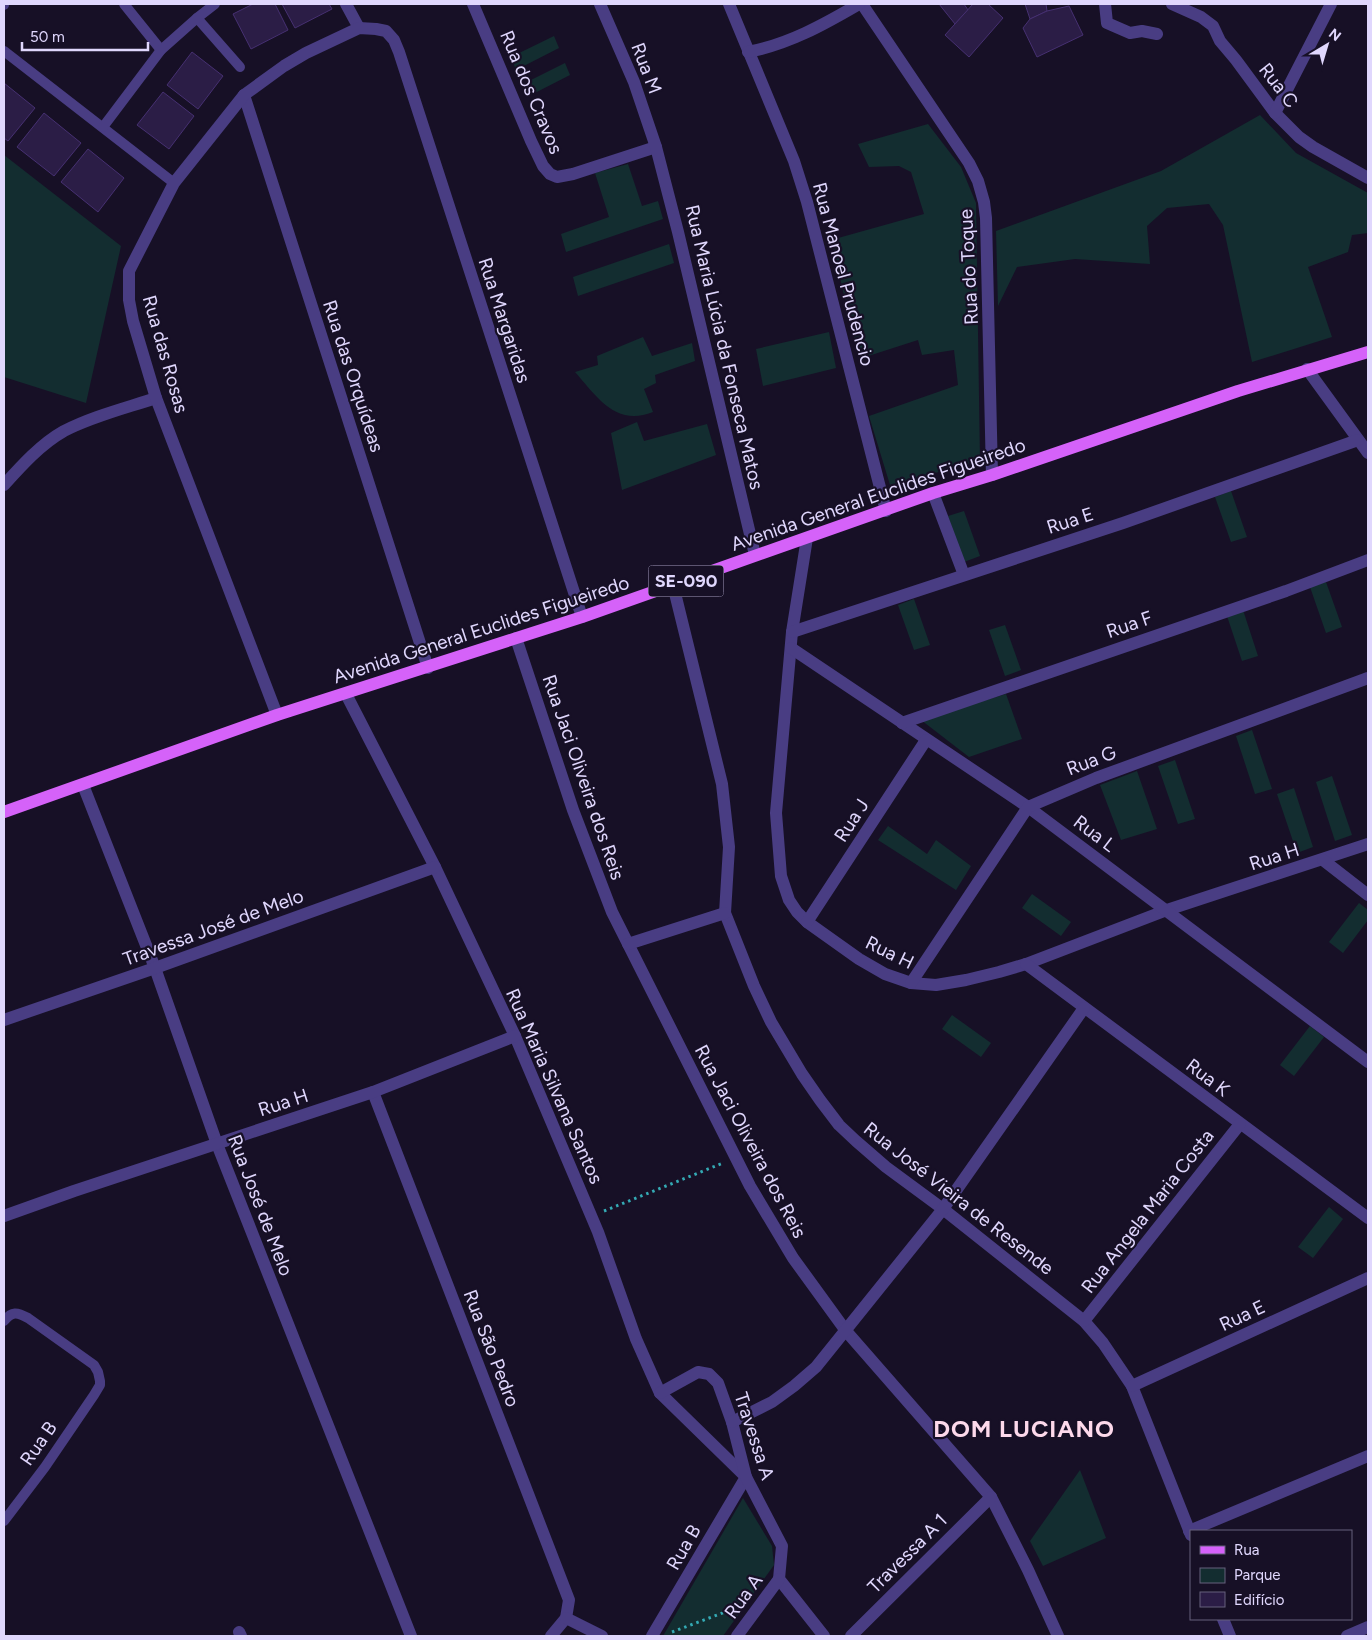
<svg xmlns="http://www.w3.org/2000/svg" width="1372" height="1640" viewBox="0 0 1372 1640" font-family="Figtree,sans-serif">
	<style>
		.green { fill: #132d30 }
		.building { fill: #2b1d46; stroke: #463071 }
		.lines { fill: none; stroke-linecap: round; stroke-linejoin: round }
		.path { stroke: #34aab4; stroke-width: 3; stroke-dasharray: 2.5 4; stroke-linecap: butt }
		.service { stroke: #493d83; stroke-width: 10 }
		.minor { stroke: #493d83; stroke-width: 12 }
		.tertiary { stroke: #493d83; stroke-width: 12 }
		.primary { stroke: #d562f9; stroke-width: 12 }
		.labels { text-anchor: middle; stroke-width: 4.5; stroke-linejoin: round; paint-order: stroke }
		.shield { fill: #171026; stroke: #a49bbc; stroke-width: 1 }
		.shield-label { font-size: 18px; font-weight: bold; fill: #e0d7fd }
		.street-label { font-size: 19px; fill: #e0d7fd; stroke: #171026 }
		.district-label { font-size: 24px; font-weight: bold; letter-spacing: 1px; fill: #fdd9eb; stroke: #171026 }
	</style>
	<rect width="100%" height="100%" fill="#171026"/>
	<g class="green">
		<path d="M554,36L559,48L516,70L511,57Z"/>
		<path d="M565,63L570,75L527,97L523,84Z"/>
		<path d="M1260,115L1296,153L1368,193V233L1352,235L1348,252L1308,267L1332,337L1252,362L1223,225L1209,204L1167,208L1147,226L1150,264L1075,259L1017,267L998,306L996,231L1161,171Z"/>
		<path d="M928,124L961,167L976,203L980,461L890,485L869,416L958,385L954,350L922,355L918,340L859,359L831,240L924,214L911,172L899,166L869,167L858,144Z"/>
		<path d="M4,155L121,246L86,403L4,377Z"/>
		<path d="M628,164L642,206L658,201L663,219L566,252L561,234L609,217L595,173Z"/>
		<path d="M669,244L674,263L578,296L573,277Z"/>
		<path d="M829,332L836,368L763,386L756,349Z"/>
		<path d="M643,337L652,356L692,343L695,361L655,375L656,383L644,389L653,412C616,427 597,397 575,372L598,365L597,356Z"/>
		<path d="M637,422L644,441L707,424L716,455L622,490L611,433Z"/>
		<path d="M1231,491L1247,537L1231,542L1215,497Z"/>
		<path d="M964,511L980,556L964,562L948,516Z"/>
		<path d="M1326,582L1342,627L1326,633L1310,587Z"/>
		<path d="M914,599L930,645L914,650L898,605Z"/>
		<path d="M1243,610L1258,656L1242,661L1227,616Z"/>
		<path d="M1005,625L1021,670L1005,676L989,630Z"/>
		<path d="M1006,694L1022,739L969,757L921,720Z"/>
		<path d="M1252,730L1272,789L1255,794L1236,736Z"/>
		<path d="M1175,760L1195,819L1178,824L1158,766Z"/>
		<path d="M1137,771L1157,829L1121,840L1100,785Z"/>
		<path d="M1332,776L1352,835L1335,841L1316,782Z"/>
		<path d="M1294,788L1313,847L1297,853L1277,794Z"/>
		<path d="M888,826L927,854L936,840L971,866L956,890L878,840Z"/>
		<path d="M1032,894L1071,922L1061,936L1022,908Z"/>
		<path d="M1359,903L1368,910V920L1343,953L1329,942Z"/>
		<path d="M952,1015L991,1043L981,1057L942,1029Z"/>
		<path d="M1310,1026L1324,1037L1294,1076L1280,1065Z"/>
		<path d="M1329,1207L1343,1219L1313,1258L1298,1247Z"/>
		<path d="M1080,1470L1106,1538L1043,1566L1030,1541Z"/>
		<path d="M743,1498L772,1546L774,1565L723,1636H663Z"/>
	</g>
	<g class="building">
		<path d="M253,4H275L288,30L251,49L233,14Z"/>
		<path d="M282,4H329L332,9L295,28Z"/>
		<path d="M939,4H964L968,10L955,24Z"/>
		<path d="M973,4H988L1003,18L969,57L945,35Z"/>
		<path d="M1025,4H1046L1047,11L1030,19Z"/>
		<path d="M1069,6L1083,35L1037,57L1023,28L1030,19L1047,11Z"/>
		<path d="M192,52L223,76L198,109L167,85Z"/>
		<path d="M4,83L35,108L8,141L4,138Z"/>
		<path d="M163,92L194,116L169,149L137,125Z"/>
		<path d="M44,113L81,143L54,176L17,147Z"/>
		<path d="M88,149L124,178L98,212L61,182Z"/>
	</g>
	<g class="lines">
		<g class="path">
			<path d="M604,1211L723,1163"/>
			<path d="M672,1632L741,1606"/>
		</g>
		<g class="service">
			<path d="M124,4L161,50"/>
			<path d="M4,5V4"/>
			<path d="M197,18L240,67"/>
			<path d="M4,51L174,183"/>
			<path d="M103,127L161,50L197,18L215,4"/>
			<path d="M4,1321C12,1311 17,1312 28,1318L94,1365L98,1372L100,1381V1385L94,1395L45,1467L4,1521"/>
		</g>
		<g class="minor">
			<path d="M346,4L359,28"/>
			<path d="M473,4L531,141L543,166L550,174L557,177L573,174L656,147"/>
			<path d="M600,4L634,82L656,147L678,232L755,555"/>
			<path d="M729,4L794,161L807,202L886,511"/>
			<path d="M862,4L969,163L978,181L984,202L986,218L992,475"/>
			<path d="M1105,4L1107,23L1130,33L1142,31L1157,34"/>
			<path d="M1172,4L1201,17L1213,26L1220,41L1236,60L1275,113L1299,137L1313,147L1368,178"/>
			<path d="M748,52C789,44 823,25 859,4"/>
			<path d="M244,95L428,668"/>
			<path d="M1275,113L1331,4"/>
			<path d="M1307,369L1368,453"/>
			<path d="M4,485C22,465 41,444 64,431C93,416 126,408 156,398"/>
			<path d="M933,493L964,575"/>
			<path d="M807,538L792,632L776,813L781,876L789,900L797,912L807,922L859,959L885,974L911,983L936,985L966,980L999,972L1026,964L1167,910L1368,844"/>
			<path d="M673,585L722,784L729,847L725,913L754,986L771,1022L802,1074L820,1100L839,1125L856,1141L886,1167L943,1209L1084,1321L1103,1343L1132,1386L1191,1535"/>
			<path d="M792,632L1123,523L1358,440"/>
			<path d="M516,638L573,810L612,912L750,1186L793,1258L846,1331L991,1497L1028,1570L1058,1636"/>
			<path d="M791,648L1028,807L1368,1062"/>
			<path d="M346,694L435,867L515,1036L598,1232L636,1339L660,1393L746,1477L652,1636"/>
			<path d="M277,715L156,398L133,321L129,300V271L174,183L244,95L284,66L306,53L359,28L376,29L386,31L394,40L399,52L582,617"/>
			<path d="M902,723L1286,591L1368,560"/>
			<path d="M83,785L155,968L217,1144L411,1636"/>
			<path d="M1323,860L1368,895"/>
			<path d="M807,922L926,740"/>
			<path d="M628,944L725,913"/>
			<path d="M1026,964L1368,1218"/>
			<path d="M911,983L1028,807L1096,778L1368,678"/>
			<path d="M4,1020L155,968L435,867"/>
			<path d="M373,1092L569,1600L566,1618L551,1636"/>
			<path d="M4,1216L74,1191L373,1092L515,1036"/>
			<path d="M1084,1321L1240,1124"/>
			<path d="M1132,1386L1368,1278"/>
			<path d="M660,1393L698,1372L709,1374L718,1383L732,1422L746,1477L782,1546L779,1579L824,1636"/>
			<path d="M732,1422L772,1402L794,1386L816,1367L943,1209L1084,1008"/>
			<path d="M1189,1531L1368,1456"/>
			<path d="M566,1618L602,1636"/>
			<path d="M1223,1619L1230,1636"/>
			<path d="M239,1632L241,1636"/>
			<path d="M737,1636L779,1579"/>
			<path d="M851,1636L991,1497"/>
		</g>
		<path class="tertiary" d="M1347,1636L1368,1627"/>
		<path class="primary" d="M4,812L277,715L582,617L933,493L992,475L1238,391L1368,352"/>
	</g>
	<g class="labels">
		<rect class="shield" x="648.5" y="565.5" width="75" height="31" rx="4"/>
		<g class="shield-label">
			<text x="686" y="587">SE-090</text>
		</g>
		<g class="street-label">
			<text transform="translate(647 68) rotate(69)" y="7">Rua M</text>
			<text transform="translate(1279 85) rotate(52)" y="7">Rua C</text>
			<text transform="translate(532 92) rotate(67)" y="7">Rua dos Cravos</text>
			<text transform="translate(968 267) rotate(-93)" y="7">Rua do Toque</text>
			<text transform="translate(844 274) rotate(75)" y="7">Rua Manoel Prudencio</text>
			<text transform="translate(505 320) rotate(72)" y="7">Rua Margaridas</text>
			<text transform="translate(725 347) rotate(77)" y="7">Rua Maria Lúcia da Fonseca Matos</text>
			<text transform="translate(166 354) rotate(74)" y="7">Rua das Rosas</text>
			<text transform="translate(354 376) rotate(72)" y="7">Rua das Orquídeas</text>
			<text transform="translate(878 494) rotate(-19)" y="7">Avenida General Euclides Figueiredo</text>
			<text transform="translate(1070 520) rotate(-18)" y="7">Rua E</text>
			<text transform="translate(1129 624) rotate(-19)" y="7">Rua F</text>
			<text transform="translate(481 629) rotate(-18)" y="7">Avenida General Euclides Figueiredo</text>
			<text transform="translate(1091 760) rotate(-21)" y="7">Rua G</text>
			<text transform="translate(584 777) rotate(71)" y="7">Rua Jaci Oliveira dos Reis</text>
			<text transform="translate(851 820) rotate(-57)" y="7">Rua J</text>
			<text transform="translate(1095 833) rotate(37)" y="7">Rua L</text>
			<text transform="translate(1274 856) rotate(-18)" y="7">Rua H</text>
			<text transform="translate(213 927) rotate(-20)" y="7">Travessa José de Melo</text>
			<text transform="translate(890 952) rotate(26)" y="7">Rua H</text>
			<text transform="translate(1208 1077) rotate(37)" y="7">Rua K</text>
			<text transform="translate(555 1086) rotate(66)" y="7">Rua Maria Silvana Santos</text>
			<text transform="translate(283 1102) rotate(-18)" y="7">Rua H</text>
			<text transform="translate(751 1141) rotate(62)" y="7">Rua Jaci Oliveira dos Reis</text>
			<text transform="translate(959 1198) rotate(38)" y="7">Rua José Vieira de Resende</text>
			<text transform="translate(261 1205) rotate(69)" y="7">Rua José de Melo</text>
			<text transform="translate(1147 1211) rotate(-52)" y="7">Rua Angela Maria Costa</text>
			<text transform="translate(1242 1315) rotate(-25)" y="7">Rua E</text>
			<text transform="translate(492 1348) rotate(69)" y="7">Rua São Pedro</text>
			<text transform="translate(755 1436) rotate(72)" y="7">Travessa A</text>
			<text transform="translate(38 1443) rotate(-55)" y="7">Rua B</text>
			<text transform="translate(683 1547) rotate(-60)" y="7">Rua B</text>
			<text transform="translate(907 1553) rotate(-45)" y="7">Travessa A 1</text>
			<text transform="translate(743 1596) rotate(-54)" y="7">Rua A</text>
		</g>
		<g class="district-label">
			<text x="1024" y="1437">DOM LUCIANO</text>
		</g>
	</g>
	<rect width="1372" height="1640" fill="none" stroke="#e0d7fd" stroke-width="10"/>
	<rect x="1190" y="1530" width="162" height="90" fill="#171026" stroke="#67607c"/>
	<rect x="1200" y="1546" width="25" height="8" fill="#d562f9" stroke="#67607c"/>
	<text x="1234" y="1555" font-size="15" fill="#e0d7fd">Rua</text>
	<rect x="1200" y="1568" width="25" height="15" fill="#132d30" stroke="#67607c"/>
	<text x="1234" y="1580" font-size="15" fill="#e0d7fd">Parque</text>
	<rect x="1200" y="1592" width="25" height="15" fill="#2b1d46" stroke="#67607c"/>
	<text x="1234" y="1605" font-size="15" fill="#e0d7fd">Edifício</text>
	<g transform="translate(1327 45) rotate(38)" stroke="#171026" stroke-width="4" paint-order="stroke">
	<path d="M0-4L9 19L0 12L-9 19Z" fill="#e0d7fd"/>
	<text y="-8" font-size="14" font-weight="bold" text-anchor="middle" fill="#e0d7fd">N</text>
	</g>
	<path d="M22 42v8h126v-8" fill="none" stroke="#e0d7fd" stroke-width="2.5"/>
	<text x="30" y="42" font-size="15" fill="#e0d7fd" stroke="#171026" stroke-width="4" paint-order="stroke">50 m</text>
</svg>
